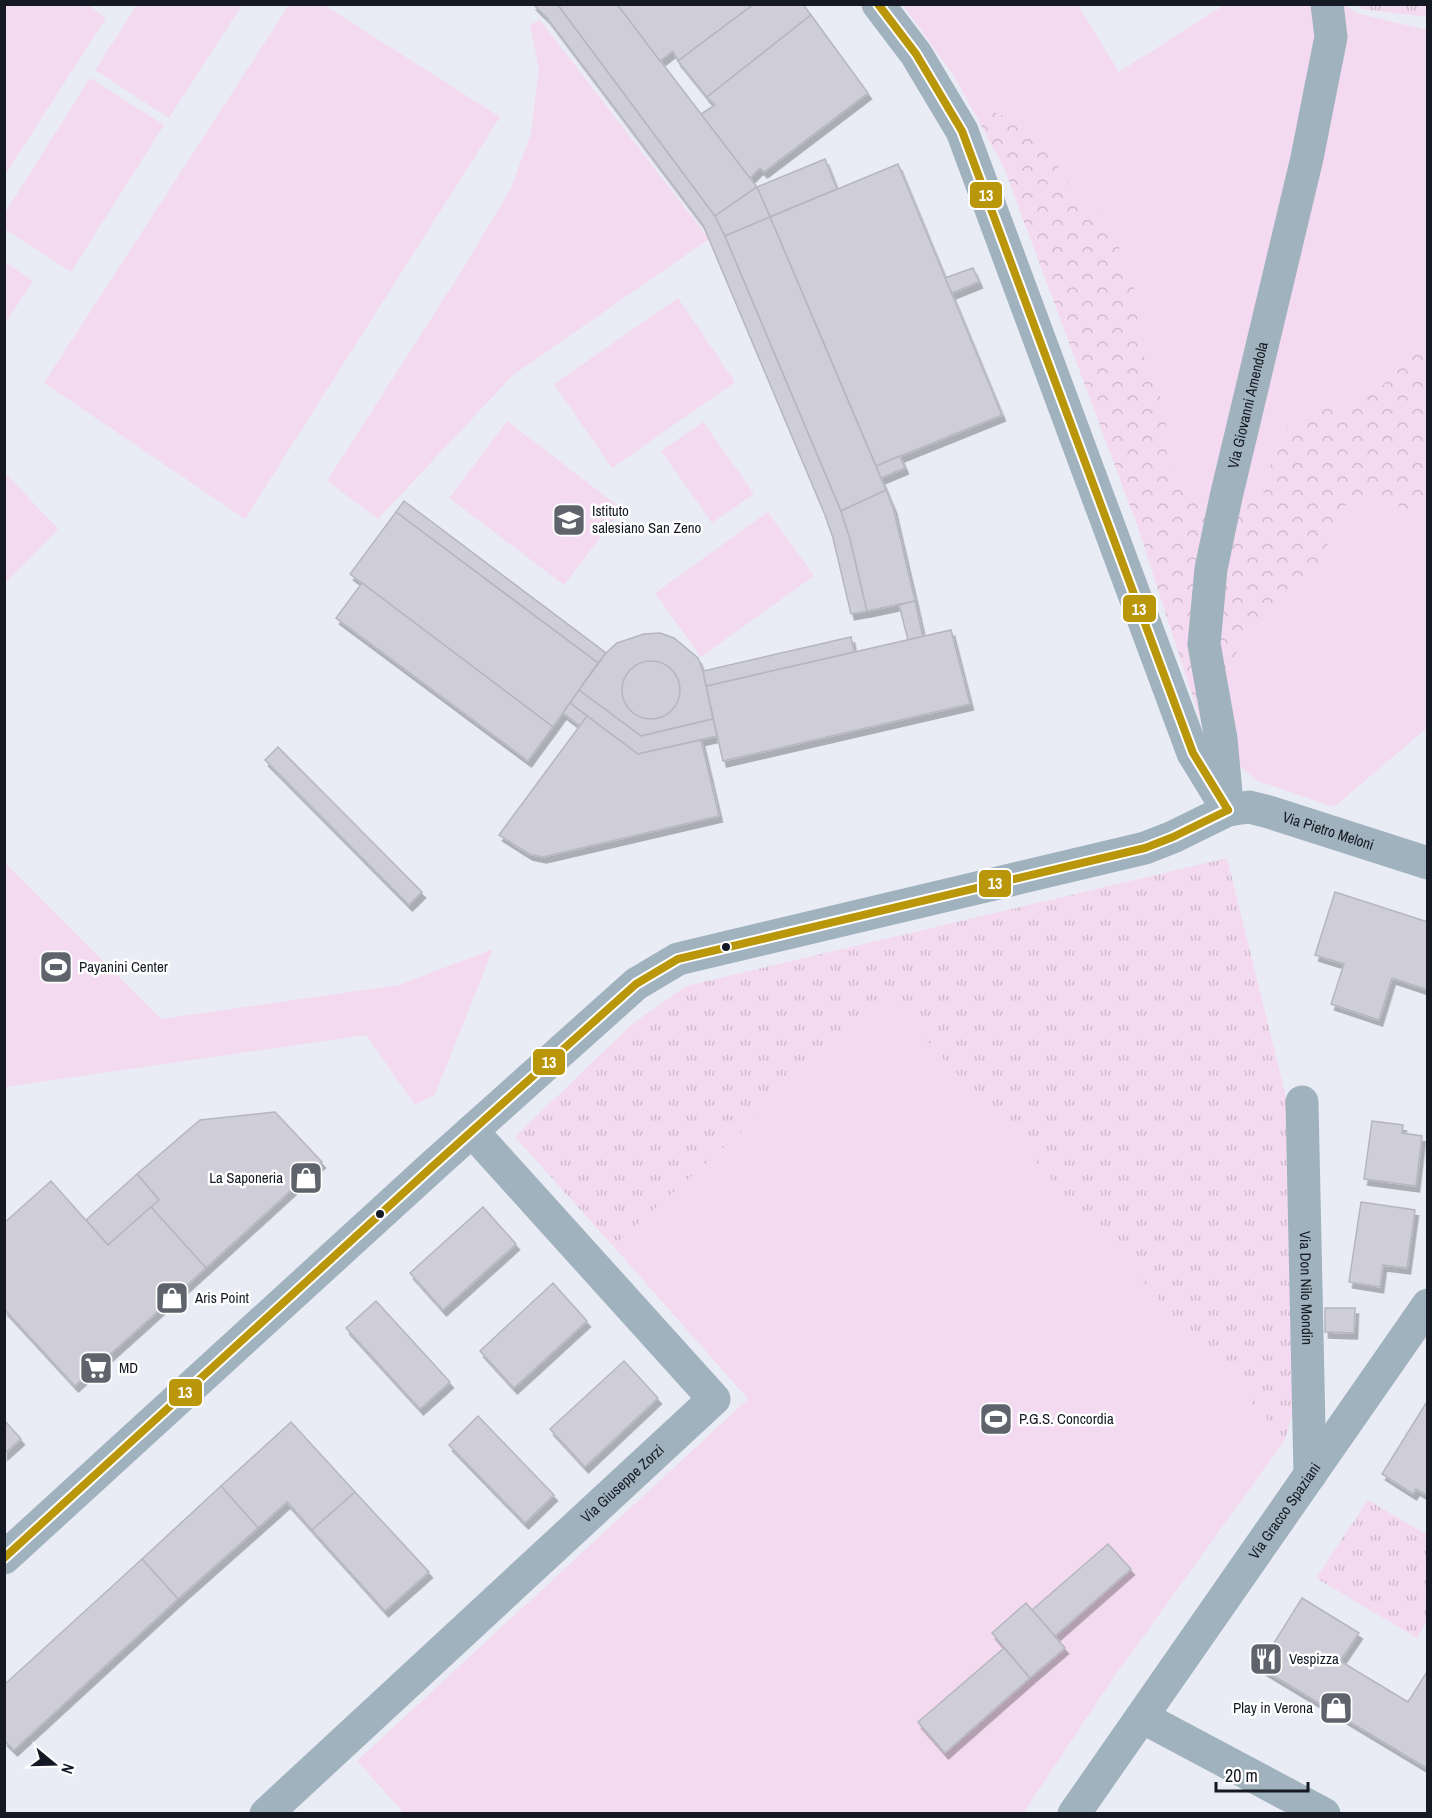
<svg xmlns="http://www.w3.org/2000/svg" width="1432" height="1818" viewBox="0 0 1432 1818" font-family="'Archivo Narrow',sans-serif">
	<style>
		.green { fill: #f3daf0 }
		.forest { fill: url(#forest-crowns) }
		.park { fill: url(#park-tufts) }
		.building { fill: #cfcdd7; stroke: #b6b6bf; stroke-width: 1.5; filter: url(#shadow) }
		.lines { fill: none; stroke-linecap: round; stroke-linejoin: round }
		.minor { stroke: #a0b2bd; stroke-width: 33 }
		.bus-1-casing { stroke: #fff; stroke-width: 12 }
		.bus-1 { stroke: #b9960a; stroke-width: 8 }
		.bus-dot { fill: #151923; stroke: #fff; stroke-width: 2 }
		.labels { text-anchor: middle; stroke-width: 5; stroke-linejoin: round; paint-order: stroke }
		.street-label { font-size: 15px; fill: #151923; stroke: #fff }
		.poi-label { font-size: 15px; fill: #151923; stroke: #fff; text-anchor: start }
		.line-badge { stroke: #fff; stroke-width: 2 }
		.badge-label { font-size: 16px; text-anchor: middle; font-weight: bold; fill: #fff }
	</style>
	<defs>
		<pattern id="forest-crowns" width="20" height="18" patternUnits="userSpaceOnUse" patternTransform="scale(1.5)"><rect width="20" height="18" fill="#f3daf0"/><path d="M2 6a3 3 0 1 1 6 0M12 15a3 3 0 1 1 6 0" fill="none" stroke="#cfbace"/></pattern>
		<pattern id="park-tufts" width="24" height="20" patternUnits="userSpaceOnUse" patternTransform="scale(1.5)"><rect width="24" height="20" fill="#f3daf0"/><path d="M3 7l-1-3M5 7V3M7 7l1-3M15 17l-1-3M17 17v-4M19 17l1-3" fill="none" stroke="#cfbace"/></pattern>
		<filter id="shadow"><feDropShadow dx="3.5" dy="6" stdDeviation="0" flood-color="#0004"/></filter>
	</defs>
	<rect width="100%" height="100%" fill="#e9ecf5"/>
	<g class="green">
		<path d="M5,4L88,5L106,18L5,175Z"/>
		<path d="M137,5H242L169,118L95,70Z"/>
		<path d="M289,5H324L500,117L245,519L44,383Z"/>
		<path d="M903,5H1078L1119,72L1224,5H1346L1356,13L1427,30V339L1383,385L1348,403L1291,419L1273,454L1263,496L1217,519L1183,489L1167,455L1166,412L1137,338L1138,299L1097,210L1078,200L1050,153L1004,116L969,103L954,76Z"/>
		<path d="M540,20L709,239L513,375L378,519L327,481L466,264L511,188L531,133L539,69L530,25Z"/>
		<path d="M90,78L164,125L71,272L5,229V213Z"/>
		<path d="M5,262L33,281L5,324Z"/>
		<path d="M678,298L735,382L612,468L554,384Z"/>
		<path d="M507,421L622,509L564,585L449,498Z"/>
		<path d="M703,422L754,494L712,523L661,451Z"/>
		<path d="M5,473L58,529L5,583Z"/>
		<path d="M1370,496L1402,508L1427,512V728L1334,807L1258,781L1205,737L1194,701L1218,678L1251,633L1277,609L1288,588L1319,565L1344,506Z"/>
		<path d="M768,512L814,576L701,657L655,593Z"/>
		<path d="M5,863L161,1019L399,985L493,949L435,1094L415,1105L366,1035L5,1087Z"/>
		<path d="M892,1001L1285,1440L1114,1677L1023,1813H404L357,1761L748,1399L613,1246L870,1018Z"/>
	</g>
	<path class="forest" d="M969,103L1004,116L1050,153L1078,200L1097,210L1114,233L1138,299L1137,338L1166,412L1167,455L1183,489L1217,519L1263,496L1273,454L1291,419L1348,403L1383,385L1427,339V512L1402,508L1370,496L1344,506L1319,565L1288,588L1277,609L1251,633L1218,678L1194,701L1137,525L1004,168Z"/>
	<g class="park">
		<path d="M1358,5H1427V17L1360,9Z"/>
		<path d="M1227,858L1286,1097L1294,1261L1292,1415L1285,1440L892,1002L870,1018L613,1246L515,1137L632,1024L686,986Z"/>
		<path d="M1368,1500L1427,1535V1620L1417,1638L1316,1578Z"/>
	</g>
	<g class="building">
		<path d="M533,4L558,5L715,216L725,236L841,511L850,539L867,611L851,614L833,538L825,515L703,225L547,18Z"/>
		<path d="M559,4H617L757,187L715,216L558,5Z"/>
		<path d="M617,4H754L678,61L673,51L660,61Z"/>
		<path d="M754,4H803L811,15L707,97L678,61Z"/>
		<path d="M811,15L868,93L764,172L760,168L750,178L701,114L715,105L707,97Z"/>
		<path d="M825,159L837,189L770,217L757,187Z"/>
		<path d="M898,164L1002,415L876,466L770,217Z"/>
		<path d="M757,187L770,217L725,236L715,216Z"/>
		<path d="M770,217L886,490L841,511L725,236Z"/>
		<path d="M973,268L979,282L952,293L945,278Z"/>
		<path d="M900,456L905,468L881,478L876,466Z"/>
		<path d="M886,490L893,507L915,601L867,611L850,539L841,511Z"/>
		<path d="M404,501L606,653L598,663L396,512Z"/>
		<path d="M396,512L598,663L553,727L350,574Z"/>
		<path d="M362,583L553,727L528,761L336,618Z"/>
		<path d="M915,601L923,637L908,640L899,605Z"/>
		<path d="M951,630L970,704L723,761L706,686Z"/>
		<path d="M660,633L674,638L698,658L703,671L713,719L641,736L579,690L606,653L617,643L644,634Z"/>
		<path d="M851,637L854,652L706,686L703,671Z"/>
		<circle cx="651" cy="690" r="29"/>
		<path d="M579,690L641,736L713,719L717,736L638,754L570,703Z"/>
		<path d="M570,703L587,716L580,726L563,713Z"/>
		<path d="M587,716L638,754L701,740L719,816L543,857L529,854L499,835Z"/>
		<path d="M278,747L422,892L409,905L265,760Z"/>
		<path d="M1335,892L1428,922V990L1392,978L1379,1020L1331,1004L1344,964L1315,955Z"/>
		<path d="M275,1112L322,1162L206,1268L151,1207L159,1200L137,1174L200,1120Z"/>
		<path d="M1372,1121L1403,1125L1402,1133L1422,1136L1416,1186L1364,1179Z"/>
		<path d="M137,1174L159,1200L108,1245L86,1220Z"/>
		<path d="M51,1181L108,1245L151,1207L206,1268L75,1386L4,1309V1223Z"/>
		<path d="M1361,1202L1415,1210L1407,1268L1383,1265L1380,1287L1349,1282Z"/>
		<path d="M483,1207L516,1244L443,1310L410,1273Z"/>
		<path d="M553,1283L587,1321L514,1388L480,1351Z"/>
		<path d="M376,1301L450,1382L420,1409L346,1328Z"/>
		<path d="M1325,1308H1355L1354,1333L1325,1332Z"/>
		<path d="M624,1361L658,1398L585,1467L550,1429Z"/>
		<path d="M1428,1400V1496L1416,1489L1413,1494L1382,1474Z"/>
		<path d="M478,1416L554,1495L525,1523L449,1445Z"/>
		<path d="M4,1420L21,1439L4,1454Z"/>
		<path d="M291,1422L355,1492L312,1530L287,1502L258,1528L221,1486Z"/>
		<path d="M221,1486L258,1528L178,1599L142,1559Z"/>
		<path d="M355,1492L429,1572L385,1611L312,1530Z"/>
		<path d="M1108,1544L1131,1569L1055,1636L1032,1610Z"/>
		<path d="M142,1559L178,1599L14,1750L4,1740V1685Z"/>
		<path d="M1302,1598L1359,1633L1340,1661L1408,1702L1428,1670V1769L1259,1667Z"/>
		<path d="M1026,1603L1065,1648L1030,1678L992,1633Z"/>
		<path d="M1004,1648L1030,1678L945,1753L918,1722Z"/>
	</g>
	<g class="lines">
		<g class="minor">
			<path d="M878,4L916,54L962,131L1193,753L1228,810"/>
			<path id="s1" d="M1227,803L1221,739L1204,644L1211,569L1226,497L1307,158L1321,87L1331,37L1327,4"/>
			<path id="s2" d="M1302,1102L1310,1475"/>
			<path id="s3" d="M4,1558L434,1165L636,984L678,959L1145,848L1173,837L1228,810L1249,807L1269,812L1428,863"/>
			<path d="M1142,1717L1324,1814"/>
			<path id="s4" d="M266,1814L714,1399L472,1131"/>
			<path id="s5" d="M1074,1814L1428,1305"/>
		</g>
		<g class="bus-1-casing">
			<g id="bus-1">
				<path d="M878,4L916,54L962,131L1193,753L1228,810"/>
				<path d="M4,1558L434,1165L636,984L678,959L1145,848L1173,837L1228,810"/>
			</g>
		</g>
		<use href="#bus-1" class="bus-1"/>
	</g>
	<defs>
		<g id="university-square" transform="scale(1.725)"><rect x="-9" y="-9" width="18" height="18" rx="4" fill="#5f636c" stroke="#fff"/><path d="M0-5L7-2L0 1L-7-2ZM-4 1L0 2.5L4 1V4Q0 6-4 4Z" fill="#fff"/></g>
		<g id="stadium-square" transform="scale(1.725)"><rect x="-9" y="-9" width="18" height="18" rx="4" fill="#5f636c" stroke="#fff"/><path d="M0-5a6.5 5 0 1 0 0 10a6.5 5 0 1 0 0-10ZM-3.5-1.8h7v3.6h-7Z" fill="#fff"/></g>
		<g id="shop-square" transform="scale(1.725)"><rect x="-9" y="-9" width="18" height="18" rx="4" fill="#5f636c" stroke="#fff"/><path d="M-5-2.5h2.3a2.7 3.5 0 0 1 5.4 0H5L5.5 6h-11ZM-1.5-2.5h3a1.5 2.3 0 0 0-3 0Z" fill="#fff"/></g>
		<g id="supermarket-square" transform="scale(1.725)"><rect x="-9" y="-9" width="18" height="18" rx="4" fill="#5f636c" stroke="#fff"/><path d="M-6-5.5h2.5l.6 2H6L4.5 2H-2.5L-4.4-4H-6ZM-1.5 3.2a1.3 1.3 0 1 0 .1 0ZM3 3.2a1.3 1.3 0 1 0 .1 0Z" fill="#fff"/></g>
		<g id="restaurant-square" transform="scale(1.725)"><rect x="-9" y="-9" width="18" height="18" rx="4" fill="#5f636c" stroke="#fff"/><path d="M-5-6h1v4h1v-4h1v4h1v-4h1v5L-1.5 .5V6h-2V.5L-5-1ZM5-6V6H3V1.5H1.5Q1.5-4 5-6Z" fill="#fff"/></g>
	</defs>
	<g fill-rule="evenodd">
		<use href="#university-square" x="569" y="520"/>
		<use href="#stadium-square" x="56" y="967"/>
		<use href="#shop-square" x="306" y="1178"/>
		<use href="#shop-square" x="172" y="1298"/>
		<use href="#supermarket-square" x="96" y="1368"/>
		<use href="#stadium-square" x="996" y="1419"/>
		<use href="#restaurant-square" x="1266" y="1659"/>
		<use href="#shop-square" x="1336" y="1708"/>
	</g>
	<g class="bus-dot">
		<circle cx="726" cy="947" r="5"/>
		<circle cx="380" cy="1214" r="5"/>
	</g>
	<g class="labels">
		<g class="street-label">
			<text dy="5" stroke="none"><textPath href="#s1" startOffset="404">Via Giovanni Amendola</textPath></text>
			<text dy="5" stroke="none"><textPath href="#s3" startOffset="1578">Via Pietro Meloni</textPath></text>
			<text dy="5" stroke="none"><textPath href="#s2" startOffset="186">Via Don Nilo Mondin</textPath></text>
			<text dy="5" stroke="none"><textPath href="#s4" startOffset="486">Via Giuseppe Zorzi</textPath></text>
			<text dy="5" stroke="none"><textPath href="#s5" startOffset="369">Via Gracco Spaziani</textPath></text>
		</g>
		<g class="poi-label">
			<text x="592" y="516">Istituto<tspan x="592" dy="17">salesiano San Zeno</tspan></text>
			<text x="79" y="972">Payanini Center</text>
			<text x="283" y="1183" text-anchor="end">La Saponeria</text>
			<text x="195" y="1303">Aris Point</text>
			<text x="119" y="1373">MD</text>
			<text x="1019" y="1424">P.G.S. Concordia</text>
			<text x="1289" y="1664">Vespizza</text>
			<text x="1313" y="1713" text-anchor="end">Play in Verona</text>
		</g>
	</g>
	<g class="line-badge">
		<rect x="969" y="181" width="34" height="28" rx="6" fill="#b9960a"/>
		<rect x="1122" y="594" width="35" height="29" rx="6" fill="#b9960a"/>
		<rect x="978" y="869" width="34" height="29" rx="6" fill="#b9960a"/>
		<rect x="532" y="1048" width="34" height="28" rx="6" fill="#b9960a"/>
		<rect x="168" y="1378" width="35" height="29" rx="6" fill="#b9960a"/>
	</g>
	<g class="badge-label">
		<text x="986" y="201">13</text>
		<text x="1139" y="615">13</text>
		<text x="995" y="889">13</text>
		<text x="549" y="1068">13</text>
		<text x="185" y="1398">13</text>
	</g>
	<rect width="1432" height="1818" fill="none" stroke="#151923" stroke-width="12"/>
	<g transform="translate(54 1764) rotate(109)" stroke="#ffffff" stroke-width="4.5" paint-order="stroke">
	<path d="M0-4.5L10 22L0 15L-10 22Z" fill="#151923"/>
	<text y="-9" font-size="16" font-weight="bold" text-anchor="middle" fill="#151923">N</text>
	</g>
	<path d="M1216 1782v9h92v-9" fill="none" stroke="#151923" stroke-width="3"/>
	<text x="1225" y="1782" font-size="18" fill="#151923" stroke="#ffffff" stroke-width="4.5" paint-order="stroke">20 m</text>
</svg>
